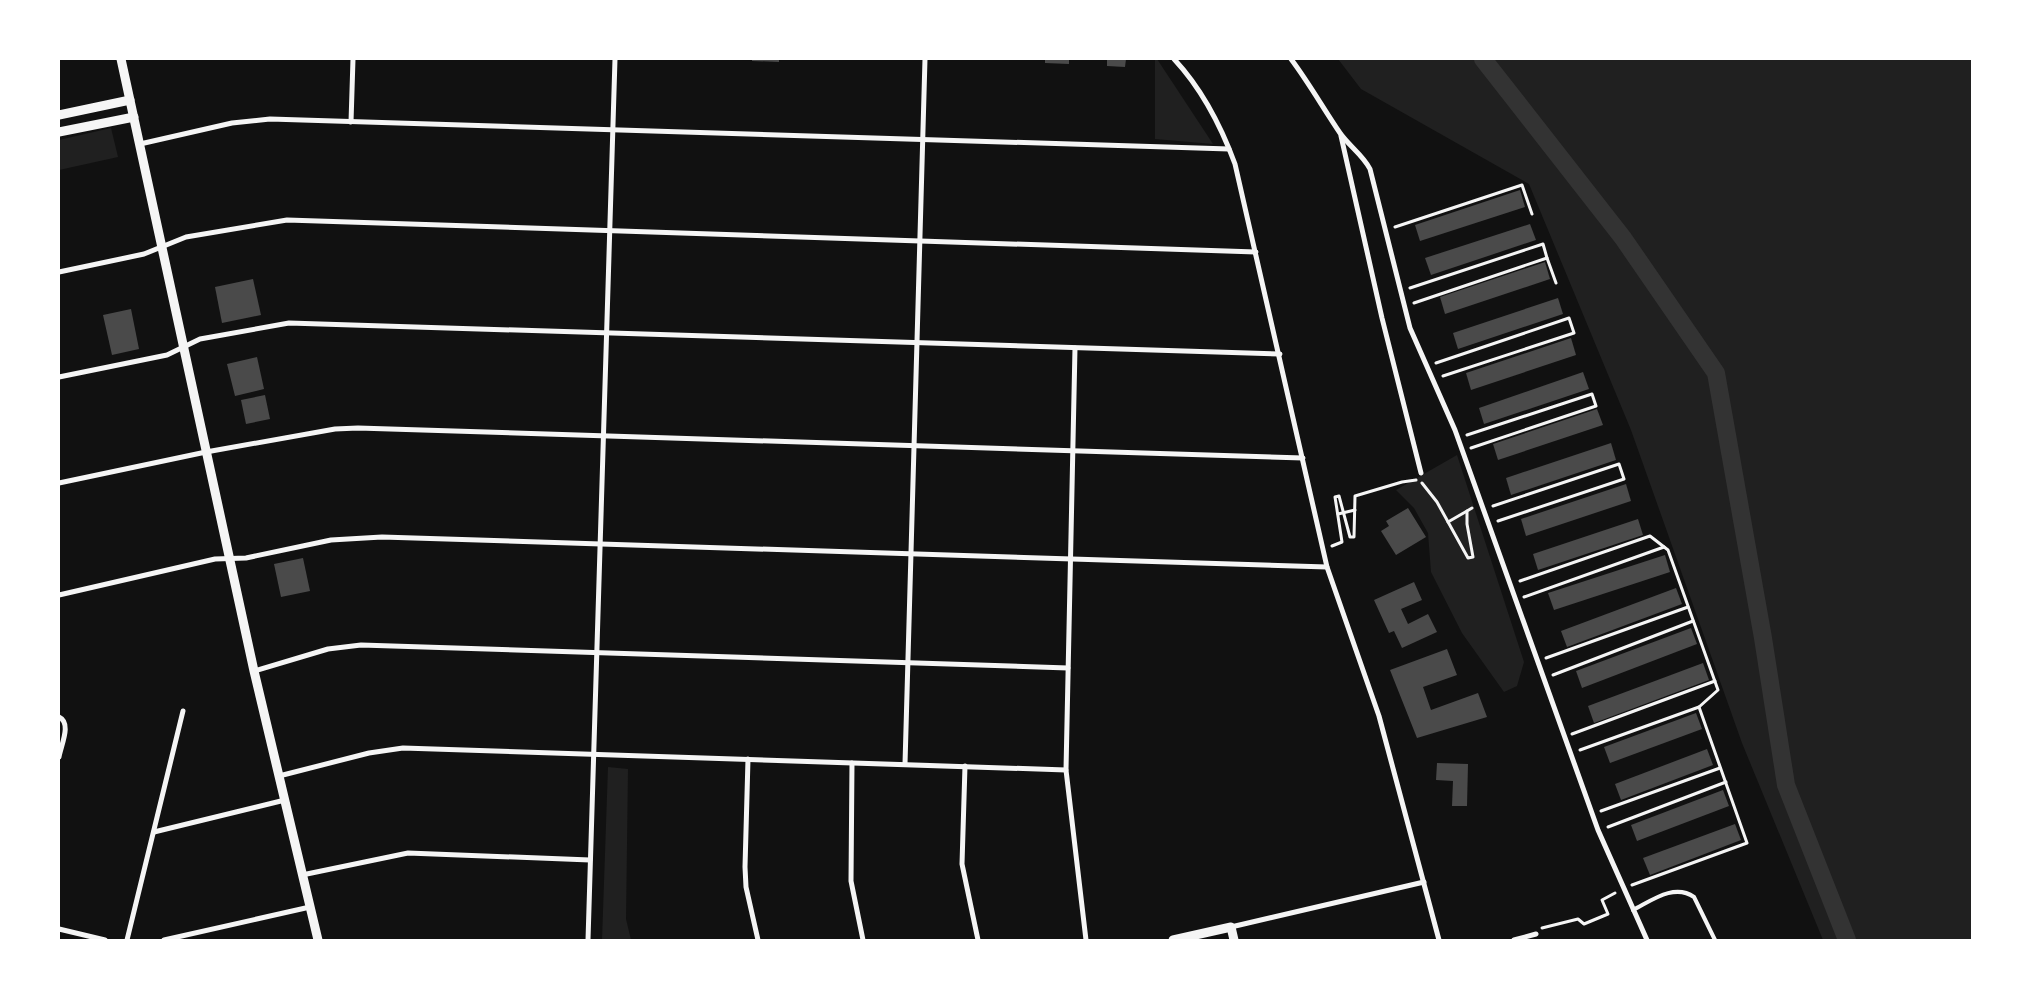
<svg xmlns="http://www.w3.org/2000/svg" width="2031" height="999" viewBox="0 0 2031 999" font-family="Cabin,sans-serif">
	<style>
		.green { fill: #202020 }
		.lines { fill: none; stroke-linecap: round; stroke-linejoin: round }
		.canal { stroke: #333; stroke-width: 18 }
		.building { fill: #4a4a4a }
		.path { stroke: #f5f5f5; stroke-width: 3 }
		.service { stroke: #f5f5f5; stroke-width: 4 }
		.minor { stroke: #f5f5f5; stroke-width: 5 }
		.tertiary { stroke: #f5f5f5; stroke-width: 9 }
	</style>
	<rect width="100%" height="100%" fill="#111"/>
	<g class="green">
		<path d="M1155,59H1157L1213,144L1155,139Z"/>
		<path d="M1338,59H1972V940H1823L1742,743L1631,430L1529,184L1361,89Z"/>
		<path d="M111,128L118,157L59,170V140Z"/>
		<path d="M1457,455L1524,662L1517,686L1504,692L1462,633L1431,572L1428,533L1414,508L1396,490Z"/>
		<path d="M608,767L628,769L626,919L631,940H602Z"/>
	</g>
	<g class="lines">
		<path class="canal" d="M1483,59L1623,238L1716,373L1763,638L1786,785L1847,940"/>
	</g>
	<g class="building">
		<path d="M752,59H779V62L752,61Z"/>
		<path d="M1045,59H1069V64L1045,63Z"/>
		<path d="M1107,59H1126L1125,67L1107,66Z"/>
		<path d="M1520,190L1525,207L1420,241L1415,225Z"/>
		<path d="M1530,224L1536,240L1431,275L1425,258Z"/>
		<path d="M1545,262L1550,279L1445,314L1440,297Z"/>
		<path d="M253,279L261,315L222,323L215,287Z"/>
		<path d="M1558,298L1563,314L1458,349L1453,333Z"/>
		<path d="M131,309L139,349L112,355L103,315Z"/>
		<path d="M1571,338L1576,355L1471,390L1466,373Z"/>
		<path d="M257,357L264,389L235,396L227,364Z"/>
		<path d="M1583,372L1589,389L1484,424L1479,408Z"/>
		<path d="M265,395L270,419L246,424L241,400Z"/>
		<path d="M1597,409L1603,425L1498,460L1493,444Z"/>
		<path d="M1611,443L1616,460L1511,495L1506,478Z"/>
		<path d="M1626,484L1631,501L1526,536L1521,519Z"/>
		<path d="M1408,508L1426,537L1396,555L1381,531L1389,526L1386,521Z"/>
		<path d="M1638,519L1643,535L1538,570L1533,554Z"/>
		<path d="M1665,555L1670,572L1554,610L1548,593Z"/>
		<path d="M303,558L310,591L281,597L274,564Z"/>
		<path d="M1414,582L1422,600L1401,609L1408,624L1428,614L1437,632L1402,648L1394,631L1389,633L1374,600Z"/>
		<path d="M1676,588L1682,604L1567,647L1561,631Z"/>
		<path d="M1691,628L1697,644L1582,688L1576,671Z"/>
		<path d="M1447,649L1457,675L1423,687L1431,710L1478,693L1487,717L1417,738L1390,670Z"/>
		<path d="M1703,663L1709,680L1594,723L1588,706Z"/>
		<path d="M1696,713L1702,729L1610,763L1604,747Z"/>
		<path d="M1707,749L1713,765L1621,800L1615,784Z"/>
		<path d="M1437,763L1468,764L1467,806H1452L1453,781L1436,780Z"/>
		<path d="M1723,790L1729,806L1637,841L1631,825Z"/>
		<path d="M1735,824L1741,840L1650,875L1643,858Z"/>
	</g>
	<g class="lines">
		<g class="path">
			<path d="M1395,227L1522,185L1532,214"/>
			<path d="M1410,288L1543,244L1547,258"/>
			<path d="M1414,303L1547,258L1556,283"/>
			<path d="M1436,363L1569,318L1574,333L1443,376"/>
			<path d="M1467,435L1592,394L1596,406L1471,448"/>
			<path d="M1422,483L1437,502L1468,558L1473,557L1467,524V511L1472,508"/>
			<path d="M1493,506L1619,464L1624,479L1498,521"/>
			<path d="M1338,514L1355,510"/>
			<path d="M1448,522L1467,511"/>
			<path d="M1332,546L1342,542L1335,497L1339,496L1350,537H1354L1355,496L1402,482L1416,480"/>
			<path d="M1520,581L1650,536L1668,550L1718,690L1699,707L1747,843L1632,885"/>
			<path d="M1524,597L1664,547"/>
			<path d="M1546,658L1688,607"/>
			<path d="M1553,675L1693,621"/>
			<path d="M1572,734L1715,681"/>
			<path d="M1580,750L1699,707"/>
			<path d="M1601,811L1720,768"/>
			<path d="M1608,827L1726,782"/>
			<path d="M1542,928L1578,919L1584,924L1608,914L1602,900L1615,893"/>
		</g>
		<path class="service" d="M1633,910C1651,901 1674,883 1694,897L1715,940"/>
		<g class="minor">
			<path d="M1174,59C1202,89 1221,126 1235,164L1327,567L1379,716L1439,940"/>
			<path d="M1291,59C1309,83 1323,108 1340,133C1349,146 1363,155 1370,169L1410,328L1455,430L1598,830L1647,940"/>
			<path d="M351,122L353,59"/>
			<path d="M1341,136L1382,318L1421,473"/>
			<path d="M140,144L232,123L270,119L1229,149"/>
			<path d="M59,272L144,254L186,237L287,220L1256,252"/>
			<path d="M1075,348L1066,770L1086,940"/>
			<path d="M59,377L167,355L200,339L289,323L1280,354"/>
			<path d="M59,483L206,452L335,429L358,428L1303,458"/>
			<path d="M59,595L215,559L246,558L331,540L382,537L1327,567"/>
			<path d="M254,671L328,649L361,645L1068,668"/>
			<path d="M59,717C72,723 61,745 59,757"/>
			<path d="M748,759L745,867L746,887L758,940"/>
			<path d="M852,763L851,881L863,940"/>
			<path d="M905,764L925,59"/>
			<path d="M965,766L962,864L978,940"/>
			<path d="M279,776L369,753L403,748L1066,770"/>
			<path d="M154,832L285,800"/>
			<path d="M302,875L408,853L590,860"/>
			<path d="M1231,927L1424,882"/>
			<path d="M59,929L105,940"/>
			<path d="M127,940L183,711"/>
			<path d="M164,940L310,907"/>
			<path d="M588,940L615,59"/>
			<path d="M1514,940L1536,934"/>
		</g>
		<g class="tertiary">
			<path d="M121,59L254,671L318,940"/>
			<path d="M59,115L130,100"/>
			<path d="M59,132L134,117"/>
			<path d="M1173,940L1231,927L1234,940"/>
		</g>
	</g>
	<rect width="2031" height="999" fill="none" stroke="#ffffff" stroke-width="120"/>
</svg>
